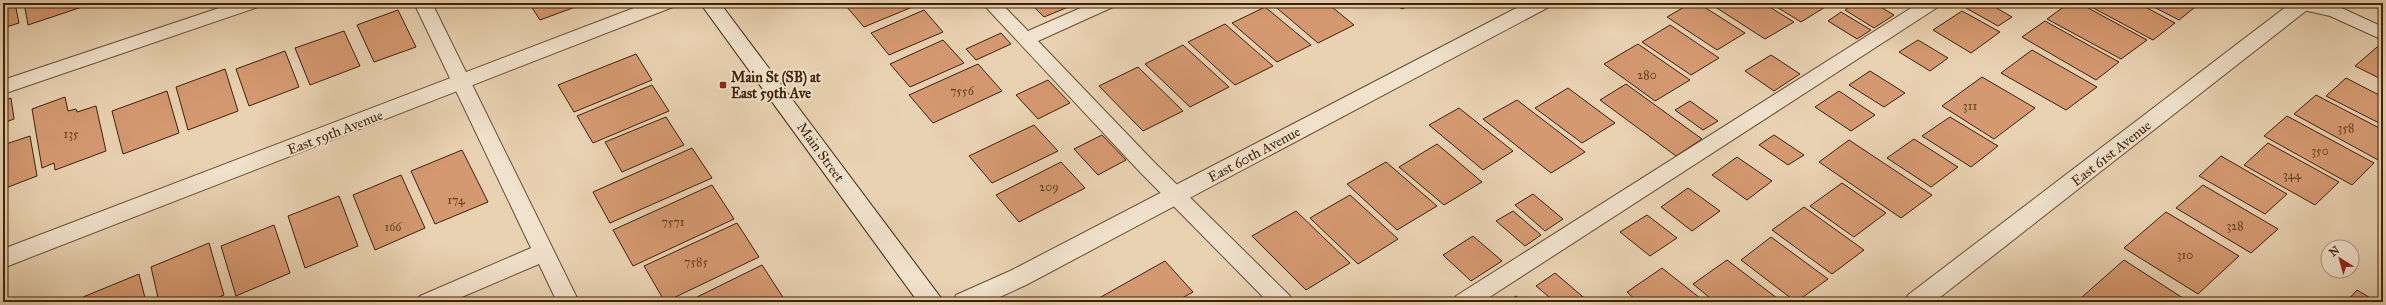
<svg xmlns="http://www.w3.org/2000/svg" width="2386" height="305" viewBox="0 0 2386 305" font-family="'IM FELL Great Primer',serif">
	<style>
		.building { fill: #d59971; stroke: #3f2107 }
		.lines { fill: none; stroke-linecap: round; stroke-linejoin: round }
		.service-casing { stroke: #6a4d32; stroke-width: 2 }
		.minor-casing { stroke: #6a4d32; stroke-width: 2 }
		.secondary-casing { stroke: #3f2107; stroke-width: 2 }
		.service { fill: #f1e2cd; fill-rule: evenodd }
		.minor { fill: #f1e2cd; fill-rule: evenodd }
		.secondary { fill: #f1e2cd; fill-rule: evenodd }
		.poi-dot { fill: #8f2418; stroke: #f1e2cd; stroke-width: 1.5 }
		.labels { text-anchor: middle; stroke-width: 4; stroke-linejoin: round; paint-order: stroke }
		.number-label { font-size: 12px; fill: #643f22 }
		.poi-label { font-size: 14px; font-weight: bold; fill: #3f2107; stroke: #f1e2cd; text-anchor: start }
		.street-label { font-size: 14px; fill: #3f2107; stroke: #f1e2cd }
	</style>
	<rect width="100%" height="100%" fill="#e9d2b2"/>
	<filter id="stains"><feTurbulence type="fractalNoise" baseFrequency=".005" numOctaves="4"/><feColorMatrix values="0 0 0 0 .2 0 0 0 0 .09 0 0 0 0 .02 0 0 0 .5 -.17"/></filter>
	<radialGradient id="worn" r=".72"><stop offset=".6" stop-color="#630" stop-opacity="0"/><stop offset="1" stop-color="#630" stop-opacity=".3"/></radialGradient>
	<g class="building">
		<path d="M3,3H15L19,23L3,28Z"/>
		<path d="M24,3H81L82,7L28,25Z"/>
		<path d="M529,3H586L540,20Z"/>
		<path d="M854,3H922L864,27L846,6Z"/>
		<path d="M1030,3H1072L1073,5L1044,17Z"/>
		<path d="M1271,3H1327L1354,25L1318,43Z"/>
		<path d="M1394,3H1414L1402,9Z"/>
		<path d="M1691,3H1698L1745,33L1717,50L1667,17Z"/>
		<path d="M1709,3H1763L1794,22L1765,39Z"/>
		<path d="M1770,3H1828L1830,4L1801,22Z"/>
		<path d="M1856,3H1874L1894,15L1874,28L1845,10Z"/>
		<path d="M1973,3H1988L2012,17L1998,26L1966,8Z"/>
		<path d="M2069,3H2079L2147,40L2121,59L2047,19Z"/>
		<path d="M2084,3H2138L2175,23L2153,40Z"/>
		<path d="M2146,3H2197L2199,4L2179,20Z"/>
		<path d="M1265,7L1311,45L1277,62L1232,23Z"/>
		<path d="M398,10L416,47L374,62L357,25Z"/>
		<path d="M924,10L943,32L889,55L871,33Z"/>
		<path d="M1962,11L2000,32L1971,53L1933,30Z"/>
		<path d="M1841,12L1871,30L1857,39L1828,21Z"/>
		<path d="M2045,21L2119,62L2096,80L2022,37Z"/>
		<path d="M1225,24L1273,66L1235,85L1188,42Z"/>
		<path d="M1670,25L1719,58L1691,75L1642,42Z"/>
		<path d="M344,31L360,66L310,85L295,48Z"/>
		<path d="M1001,33L1011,44L976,60L966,49Z"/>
		<path d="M943,40L964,63L910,87L890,64Z"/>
		<path d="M1918,40L1948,58L1930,71L1899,52Z"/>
		<path d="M2383,42V80L2355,66Z"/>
		<path d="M1638,44L1690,80L1655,101L1604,64Z"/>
		<path d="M1183,45L1229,87L1190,107L1145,64Z"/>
		<path d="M2032,50L2097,87L2066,110L2001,73Z"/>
		<path d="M285,51L299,87L249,106L236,69Z"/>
		<path d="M636,54L652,80L574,112L558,85Z"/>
		<path d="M1771,55L1800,74L1774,91L1745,71Z"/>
		<path d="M978,64L1002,91L933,123L909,95Z"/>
		<path d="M1138,67L1183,111L1143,131L1099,86Z"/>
		<path d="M225,69L238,111L188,130L176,87Z"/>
		<path d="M1870,71L1905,93L1884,107L1849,85Z"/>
		<path d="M1982,77L2035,108L1994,139L1942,106Z"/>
		<path d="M2346,78L2383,97V125L2326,96Z"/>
		<path d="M1048,80L1070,103L1038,119L1016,95Z"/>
		<path d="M1626,84L1702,139L1676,156L1600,100Z"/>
		<path d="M652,85L669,111L593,143L577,116Z"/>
		<path d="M1568,88L1615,123L1582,143L1535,108Z"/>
		<path d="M167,91L179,133L123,154L112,111Z"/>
		<path d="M1839,91L1875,115L1851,131L1815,107Z"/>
		<path d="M2316,95L2383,130V158L2380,161L2294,114Z"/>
		<path d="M65,97L68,111L76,109L77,112L96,106L106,151L55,170L54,163L42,168L32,109Z"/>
		<path d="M11,98L14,119L3,123V101Z"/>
		<path d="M1517,100L1585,152L1551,173L1483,119Z"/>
		<path d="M1690,101L1718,121L1703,130L1675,110Z"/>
		<path d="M1459,108L1513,151L1483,170L1429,125Z"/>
		<path d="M2287,116L2374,163L2352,185L2264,136Z"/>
		<path d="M666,117L684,145L622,172L605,142Z"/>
		<path d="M1950,117L1998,146L1971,167L1922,136Z"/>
		<path d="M1034,125L1058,151L992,183L969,156Z"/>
		<path d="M1102,135L1126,160L1098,175L1074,149Z"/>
		<path d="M1774,135L1804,155L1788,165L1759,145Z"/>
		<path d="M30,136L37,176L3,189V145Z"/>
		<path d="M1914,139L1958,167L1931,187L1887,158Z"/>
		<path d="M1849,140L1932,195L1901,218L1819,162Z"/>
		<path d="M2268,143L2339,182L2315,205L2244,165Z"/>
		<path d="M1437,144L1482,182L1444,205L1399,167Z"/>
		<path d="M692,148L712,178L610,223L593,192Z"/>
		<path d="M462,150L488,202L435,224L411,171Z"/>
		<path d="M2221,156L2287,194L2265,214L2199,176Z"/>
		<path d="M1737,157L1772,181L1747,200L1712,175Z"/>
		<path d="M1061,162L1085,188L1019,222L996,195Z"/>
		<path d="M1386,162L1437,206L1397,230L1347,184Z"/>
		<path d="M401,175L425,228L375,250L353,195Z"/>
		<path d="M1842,183L1886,213L1854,237L1810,206Z"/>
		<path d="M712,185L734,219L633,266L613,230Z"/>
		<path d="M2203,185L2278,229L2251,253L2176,208Z"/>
		<path d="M1688,188L1720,211L1692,231L1661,207Z"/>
		<path d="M1533,194L1563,219L1545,231L1515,205Z"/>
		<path d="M1350,195L1398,239L1358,264L1310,218Z"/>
		<path d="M339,196L358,246L305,268L288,216Z"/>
		<path d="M1804,207L1864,250L1832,274L1772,230Z"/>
		<path d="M1296,211L1350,263L1306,290L1252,236Z"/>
		<path d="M1513,211L1541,235L1525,246L1496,221Z"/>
		<path d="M2166,212L2239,256L2198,294L2124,248Z"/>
		<path d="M1647,215L1677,238L1650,256L1620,232Z"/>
		<path d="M737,223L759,257L665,302L644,266Z"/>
		<path d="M274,225L290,273L236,296L221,246Z"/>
		<path d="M1473,236L1502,261L1471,281L1443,255Z"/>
		<path d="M1771,237L1828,279L1796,302L1741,260Z"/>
		<path d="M209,243L224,295L207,302H159L151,267Z"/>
		<path d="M1727,260L1782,302H1715L1693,284Z"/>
		<path d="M2124,260L2189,302H2089L2082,297Z"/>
		<path d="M1165,261L1193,292L1175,302H1092Z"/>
		<path d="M762,265L786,302H687Z"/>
		<path d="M1662,268L1705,302H1638L1627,292Z"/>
		<path d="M1555,273L1589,302H1555L1536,286Z"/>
		<path d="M139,274L146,302H84L83,297Z"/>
		<path d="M2357,290L2377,302H2346Z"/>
		<path d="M1516,296L1523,302H1507Z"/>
	</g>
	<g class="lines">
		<g class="service-casing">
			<g id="service">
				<path d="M234,3H261L258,7L3,94V80Z"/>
				<path d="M414,3H432L579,302H557L539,264L450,302H417L420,296L531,248Z"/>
				<path d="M982,3H1001L1028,31L1092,3H1116L1113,7L1038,41L1153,161L1290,296L1293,302H1268L1139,171Z"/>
				<path d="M1919,3H1941L1938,7L1482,302H1453L1456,296Z"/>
				<path d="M2287,3H2324L2335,5L2383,27V40L2330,16L2290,7Z"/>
			</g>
		</g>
		<g class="minor-casing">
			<g id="minor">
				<path d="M647,3H676L673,7L3,268V249Z"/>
				<path d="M1526,3H1552L1549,7L1026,285L989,302H953L956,295L1010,271Z"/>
				<path d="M2291,3H2314L2311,7L1934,302H1905L1908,295Z"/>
			</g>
		</g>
		<g class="secondary-casing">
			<path id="secondary" d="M700,3H720L944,302H918Z"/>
		</g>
		<use href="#service" class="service"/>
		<use href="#minor" class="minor"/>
		<use href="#secondary" class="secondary"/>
	</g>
	<rect class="poi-dot" x="719" y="81" width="8" height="8" rx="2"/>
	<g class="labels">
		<g class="number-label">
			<text x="1647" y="79">280</text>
			<text x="962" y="95">7556</text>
			<text x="1970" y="110">311</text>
			<text x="2346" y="132">358</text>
			<text x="71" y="138">135</text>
			<text x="2320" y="155">350</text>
			<text x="2292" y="179">344</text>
			<text x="1049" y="191">209</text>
			<text x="456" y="204">174</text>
			<text x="673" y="226">7571</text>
			<text x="2235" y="230">328</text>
			<text x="393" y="231">166</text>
			<text x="2185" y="259">310</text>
			<text x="696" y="266">7585</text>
		</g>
		<g class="poi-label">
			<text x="731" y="82">Main St (SB) at<tspan x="731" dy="16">East 59th Ave</tspan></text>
		</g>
		<g class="street-label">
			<text transform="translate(335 132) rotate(-21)" y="5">East 59th Avenue</text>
			<text transform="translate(821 152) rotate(54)" y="5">Main Street</text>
			<text transform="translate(2111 153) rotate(-38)" y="5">East 61st Avenue</text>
			<text transform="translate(1254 154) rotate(-28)" y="5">East 60th Avenue</text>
		</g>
	</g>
	<rect width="2386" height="305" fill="none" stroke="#e9d2b2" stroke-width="16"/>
	<rect x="4" y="4" width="2378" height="297" fill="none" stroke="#3f2107" stroke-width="2"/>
	<rect x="8" y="8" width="2370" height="289" fill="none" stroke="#3f2107"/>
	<g transform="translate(2340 259) rotate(323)"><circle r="19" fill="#f1e2cd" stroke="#aa957e"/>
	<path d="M0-3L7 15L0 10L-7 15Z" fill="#8f2418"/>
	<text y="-6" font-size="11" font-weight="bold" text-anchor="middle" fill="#3f2107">N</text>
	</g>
	<rect width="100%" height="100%" filter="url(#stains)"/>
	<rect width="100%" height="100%" fill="url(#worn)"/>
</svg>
